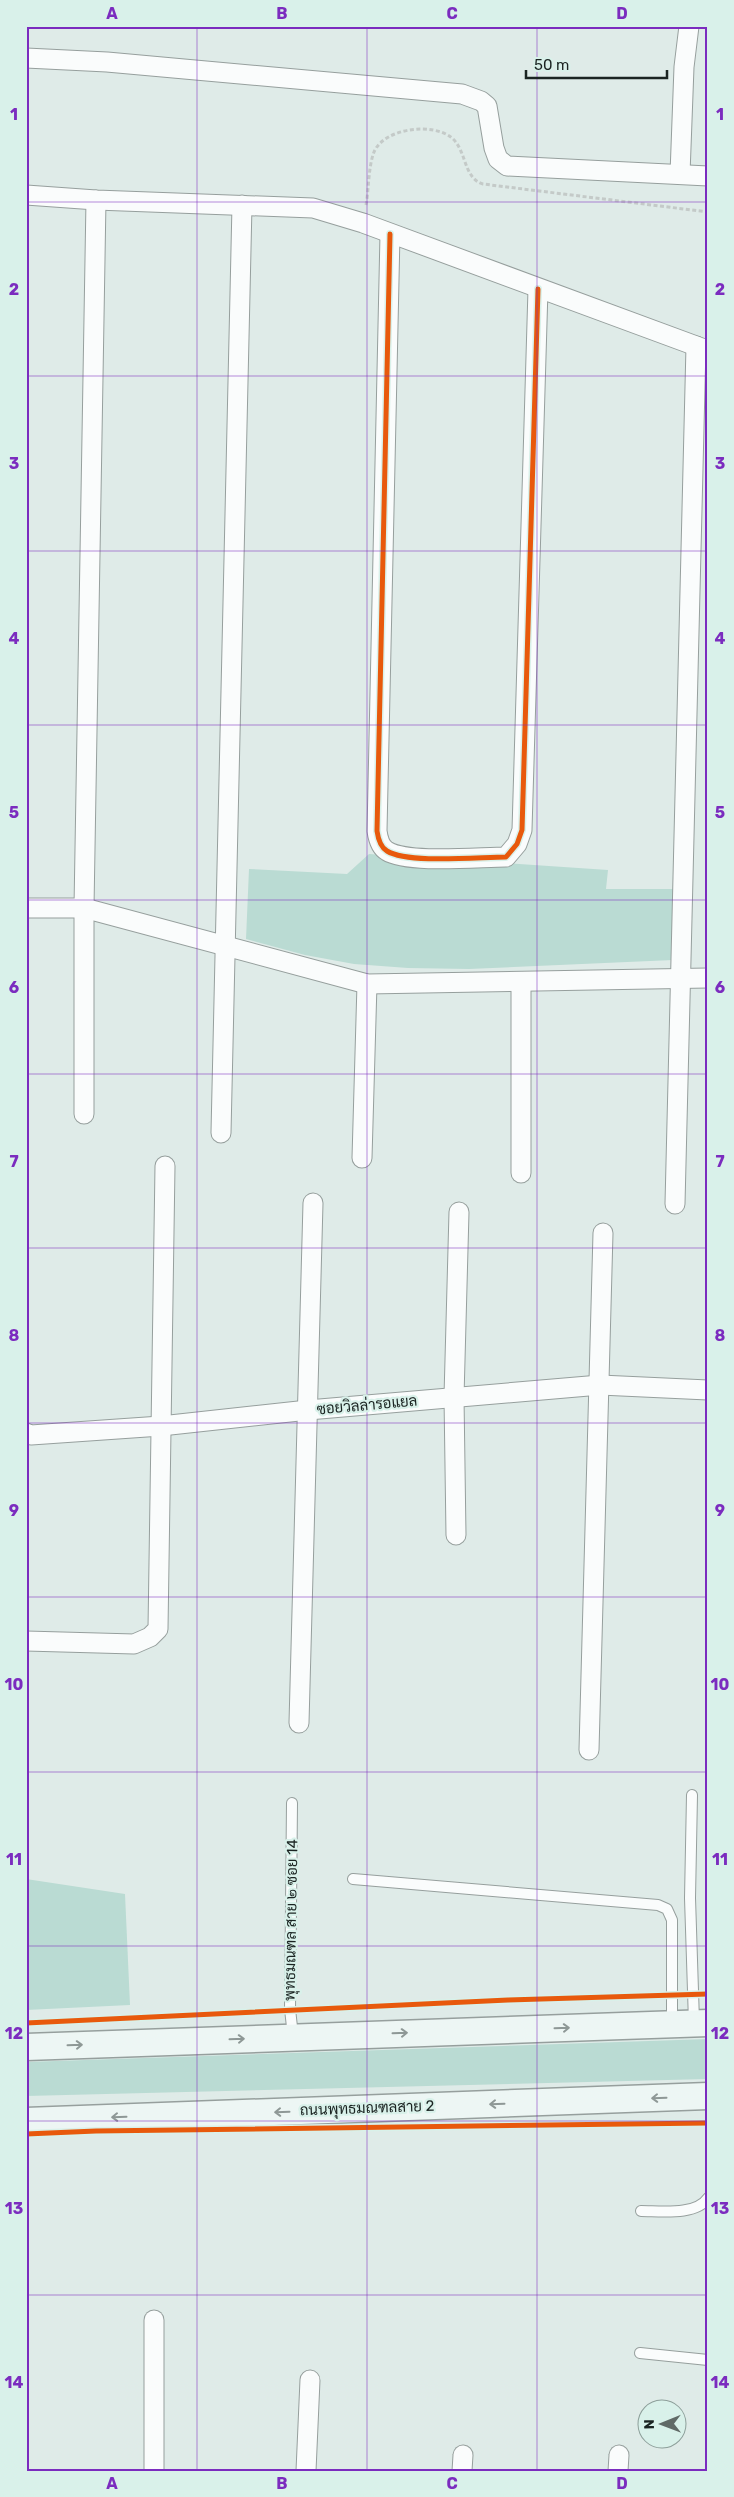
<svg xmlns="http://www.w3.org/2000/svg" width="734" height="2497" viewBox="0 0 734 2497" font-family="Rubik,Sarabun,sans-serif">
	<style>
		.green { fill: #badbd3 }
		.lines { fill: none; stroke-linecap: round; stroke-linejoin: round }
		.service-casing { stroke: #969f9d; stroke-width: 12 }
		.minor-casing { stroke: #969f9d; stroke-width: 21 }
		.secondary-casing { stroke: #969f9d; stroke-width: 29 }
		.path { stroke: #c4cac8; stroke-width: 3; stroke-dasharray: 4 2.5; stroke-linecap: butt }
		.service { stroke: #fafcfc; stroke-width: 10 }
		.minor { stroke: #fafcfc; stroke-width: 19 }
		.secondary { stroke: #edf6f4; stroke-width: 26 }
		.cycleway-casing { stroke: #d9f1ea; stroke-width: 8 }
		.cycleway { stroke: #e8590c; stroke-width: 5 }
		.oneway { stroke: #8e9896 }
		.grid { fill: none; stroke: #7b2cbf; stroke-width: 1; stroke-opacity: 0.55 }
		.labels { text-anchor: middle; stroke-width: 4.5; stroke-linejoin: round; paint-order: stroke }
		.street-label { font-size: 15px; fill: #1b2422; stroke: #d9f1ea }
		.neatline { fill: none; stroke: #7b2cbf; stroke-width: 2 }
		.grid-label { font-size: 16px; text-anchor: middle; font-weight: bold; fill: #7b2cbf }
	</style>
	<rect width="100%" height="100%" fill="#dfebe8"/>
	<g class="green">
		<path d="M369,854L608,870L606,889H673V960L469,969L408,968L354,964L305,955L246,939L249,869L347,874Z"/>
		<path d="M26,1879L125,1894L130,2005L26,2010Z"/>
		<path d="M708,2039V2079L26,2096V2062Z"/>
	</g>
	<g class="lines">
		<g class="service-casing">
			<g id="service">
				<path d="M692,1795L690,1898L694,2022"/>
				<path d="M292,1803L290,2009L293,2036"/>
				<path d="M353,1879L658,1905L667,1909L672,1920V2024"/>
				<path d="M641,2211C660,2211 696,2216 708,2198"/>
				<path d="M640,2353L708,2360"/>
			</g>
		</g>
		<g class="minor-casing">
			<g id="minor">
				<path d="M26,58L107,62L462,94L481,101L487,106L494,148L498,159L507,166L708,176"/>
				<path d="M680,174L684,67L689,26"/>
				<path d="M26,195L96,200L313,208L363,223L707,350"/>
				<path d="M390,234L377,831C378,838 380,847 387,851C408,864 479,857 506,857L517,844L522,830L538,289"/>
				<path d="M26,908H84L367,984L708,978"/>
				<path d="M521,982V1173"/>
				<path d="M84,1114V908L96,200"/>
				<path d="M221,1133L242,205"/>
				<path d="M362,1158L367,984"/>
				<path d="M675,1204L696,346"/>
				<path d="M26,1433L31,1435L161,1426L308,1410L600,1385L708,1390"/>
				<path d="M456,1535L454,1397L459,1212"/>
				<path d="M26,1641L134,1644L150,1637L158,1629L165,1166"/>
				<path d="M299,1723L313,1203"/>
				<path d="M589,1750L603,1233"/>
				<path d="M154,2471V2320"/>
				<path d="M306,2471L310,2380"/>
				<path d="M462,2471L463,2455"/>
				<path d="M618,2471L619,2455"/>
			</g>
		</g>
		<g class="secondary-casing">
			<g id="secondary">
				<path d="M26,2047L708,2023"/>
				<path d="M26,2121L708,2096"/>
			</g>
		</g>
		<path class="path" d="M366,205C369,189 368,168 374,152C384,128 433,122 452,138C467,151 463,178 483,184L708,212"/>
		<use href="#service" class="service"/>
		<use href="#minor" class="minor"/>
		<use href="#secondary" class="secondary"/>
		<g class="cycleway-casing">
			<g id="cycleway">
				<path d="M390,234L377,831C378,838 380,847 387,851C408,864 479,857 506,857L517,844L522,830L538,289"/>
				<path d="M26,2023L508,2000L708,1994"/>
				<path d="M26,2134L96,2131L708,2123"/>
			</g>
		</g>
		<use href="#cycleway" class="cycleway"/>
	</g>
	<defs><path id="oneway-shaft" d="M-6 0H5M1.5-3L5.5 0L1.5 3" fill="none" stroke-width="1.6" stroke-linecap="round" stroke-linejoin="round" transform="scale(1.25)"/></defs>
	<g class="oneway">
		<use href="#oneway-shaft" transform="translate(562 2028) rotate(-2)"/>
		<use href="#oneway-shaft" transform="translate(400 2033) rotate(-2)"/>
		<use href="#oneway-shaft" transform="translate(237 2039) rotate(-2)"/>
		<use href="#oneway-shaft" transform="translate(75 2045) rotate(-2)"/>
		<use href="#oneway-shaft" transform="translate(659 2098) rotate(178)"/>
		<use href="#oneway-shaft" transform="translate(497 2104) rotate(178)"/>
		<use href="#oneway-shaft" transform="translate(282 2112) rotate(178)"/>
		<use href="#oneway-shaft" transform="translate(119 2117) rotate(178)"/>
	</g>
	<path class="grid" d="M197,26V2471M367,26V2471M537,26V2471M26,202H708M26,376H708M26,551H708M26,725H708M26,900H708M26,1074H708M26,1248H708M26,1423H708M26,1597H708M26,1772H708M26,1946H708M26,2121H708M26,2295H708"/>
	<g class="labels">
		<g class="street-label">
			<text transform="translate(367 1405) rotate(-5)" y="5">ซอยวิลล่ารอแยล</text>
			<text transform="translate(291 1920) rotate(-89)" y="5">พุทธมณฑล สาย ๒ ซอย 14</text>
			<text transform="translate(367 2108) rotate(-2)" y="5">ถนนพุทธมณฑลสาย 2</text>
		</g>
	</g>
	<rect width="734" height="2497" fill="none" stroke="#d9f1ea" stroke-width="55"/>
	<g transform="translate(662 2424) rotate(269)"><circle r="24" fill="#d9f1ea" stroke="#8d9f9a"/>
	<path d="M0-4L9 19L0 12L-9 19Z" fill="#606a67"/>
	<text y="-8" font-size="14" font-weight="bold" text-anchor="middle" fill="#1b2422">N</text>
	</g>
	<path d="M526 70v8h141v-8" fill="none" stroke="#1b2422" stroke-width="2.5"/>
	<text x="534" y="70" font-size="15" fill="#1b2422" stroke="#d9f1ea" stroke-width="4" paint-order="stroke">50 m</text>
	<rect x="28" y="28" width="678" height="2442" class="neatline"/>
	<g class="grid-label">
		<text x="112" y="19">A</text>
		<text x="282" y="19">B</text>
		<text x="452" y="19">C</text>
		<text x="622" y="19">D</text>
		<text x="14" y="120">1</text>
		<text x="720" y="120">1</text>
		<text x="14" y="295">2</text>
		<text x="720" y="295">2</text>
		<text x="14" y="469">3</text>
		<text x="720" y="469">3</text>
		<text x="14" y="644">4</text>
		<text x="720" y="644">4</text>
		<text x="14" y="818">5</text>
		<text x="720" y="818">5</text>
		<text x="14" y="993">6</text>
		<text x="720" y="993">6</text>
		<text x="14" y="1167">7</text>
		<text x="720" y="1167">7</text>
		<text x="14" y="1341">8</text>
		<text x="720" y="1341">8</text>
		<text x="14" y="1516">9</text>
		<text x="720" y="1516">9</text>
		<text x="14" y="1690">10</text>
		<text x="720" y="1690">10</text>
		<text x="14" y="1865">11</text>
		<text x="720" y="1865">11</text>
		<text x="14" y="2039">12</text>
		<text x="720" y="2039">12</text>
		<text x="14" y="2214">13</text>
		<text x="720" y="2214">13</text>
		<text x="14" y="2388">14</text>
		<text x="720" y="2388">14</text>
		<text x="112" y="2489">A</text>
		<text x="282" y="2489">B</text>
		<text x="452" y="2489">C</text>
		<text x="622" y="2489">D</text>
	</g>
</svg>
